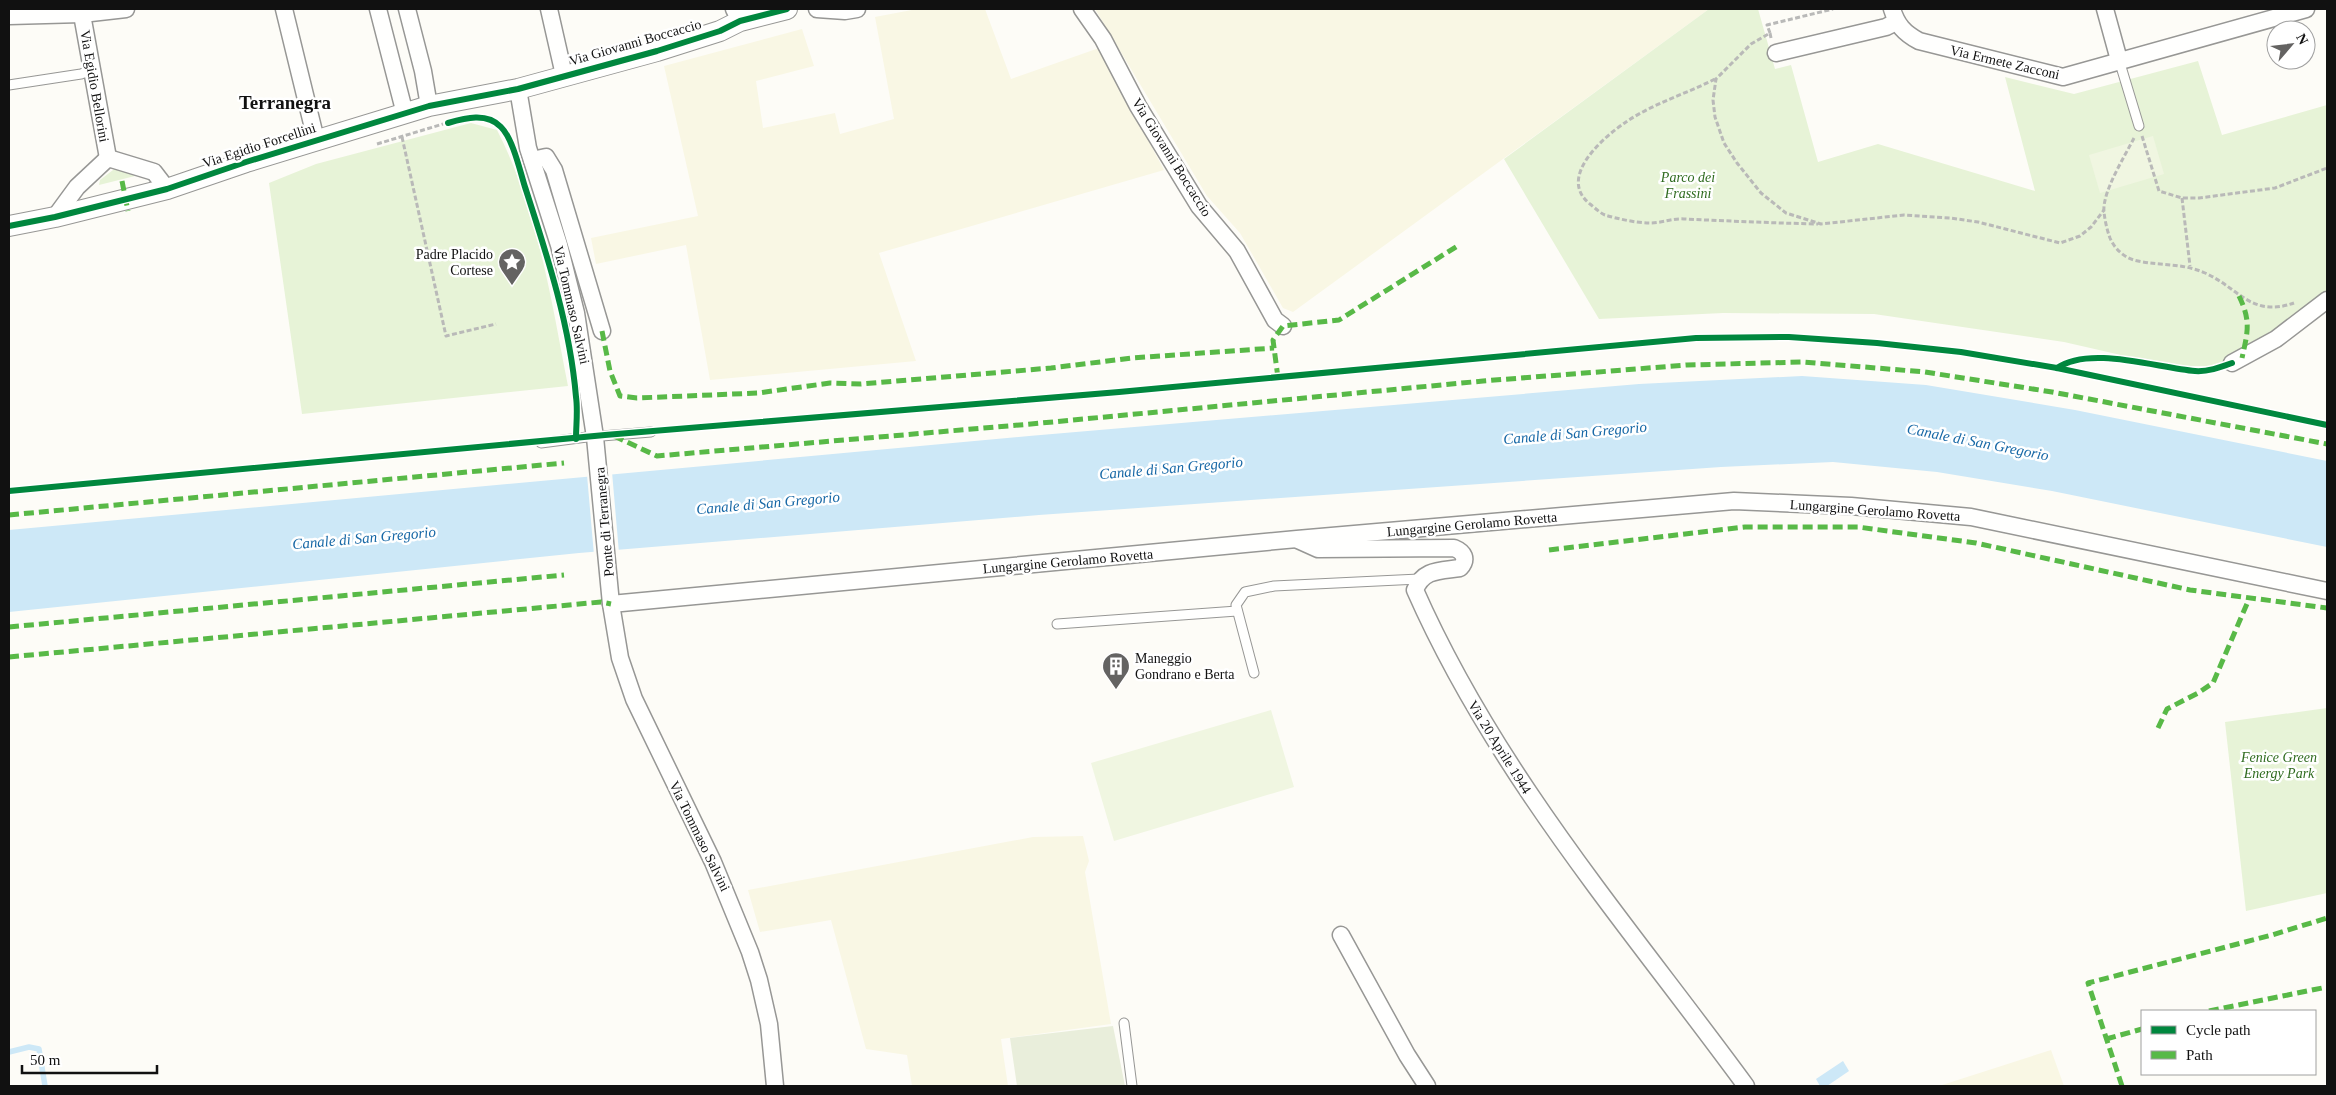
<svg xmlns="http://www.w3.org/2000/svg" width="2336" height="1095" viewBox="0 0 2336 1095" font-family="'Times New Roman',serif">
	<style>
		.farmland { fill: #f9f7e4 }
		.green { fill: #e7f3d7 }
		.cemetery { fill: #e9eedb }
		.pitch { fill: #f0f6e1 }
		.water { fill: #cde8f7 }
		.pier { fill: #fdfcf7 }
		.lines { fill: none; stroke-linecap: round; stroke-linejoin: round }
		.stream { stroke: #cde8f7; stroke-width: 5.5 }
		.service-casing { stroke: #979795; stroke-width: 11 }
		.minor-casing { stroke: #979795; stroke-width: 19 }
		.tertiary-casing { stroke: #979795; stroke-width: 22 }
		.path { stroke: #b9b9b8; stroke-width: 3; stroke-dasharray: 5 2.5; stroke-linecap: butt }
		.service { stroke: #fffffe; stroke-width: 9 }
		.minor { stroke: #fffffe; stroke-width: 16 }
		.tertiary { stroke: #fffffe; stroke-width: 20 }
		.quiet { stroke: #58b947; stroke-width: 5; stroke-dasharray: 10 5; stroke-linecap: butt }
		.cycleway-casing { stroke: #fff; stroke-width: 9 }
		.cycleway { stroke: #00873e; stroke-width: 6 }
		.labels { text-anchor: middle; stroke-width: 5; stroke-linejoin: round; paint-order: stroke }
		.street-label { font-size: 14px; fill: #111; stroke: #fff }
		.park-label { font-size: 14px; font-style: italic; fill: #2f6b1f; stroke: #fff }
		.poi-label { font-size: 14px; fill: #111; stroke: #fff; text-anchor: end }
		.water-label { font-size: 15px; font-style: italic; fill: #1768a6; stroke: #fff }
		.district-label { font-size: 19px; font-weight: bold; fill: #111; stroke: #fff }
	</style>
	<rect width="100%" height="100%" fill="#fdfcf7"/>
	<g class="farmland">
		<path d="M917,9H985L1011,79L1099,48L1164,170L879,253L916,361L710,380L686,245L596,264L591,238L698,216L664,66L802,29L814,66L756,81L763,128L835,113L840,134L894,119L875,17Z"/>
		<path d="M1095,9H1709L1293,312L1283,308L1240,233L1207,196Z"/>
		<path d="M1083,836L1089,861L1085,872L1111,1024L1001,1039L1008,1086H912L907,1055L866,1049L831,920L760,932L748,890L1033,837Z"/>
		<path d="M2051,1050L2064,1086H1939Z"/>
	</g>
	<g class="green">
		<path d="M1709,9H1758L1775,69L1791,65L1818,162L1878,144L2035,191L2005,77L2074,94L2198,61L2222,135L2327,105V295L2252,351L2212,366H2169L2064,342L1874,314L1723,313L1599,319L1504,159Z"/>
		<path d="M471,123L497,130C538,210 551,299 568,386L302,414L269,183L316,164Z"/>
		<path d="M117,167L139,175L99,185L100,180Z"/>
		<path d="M2327,708V893L2246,911L2225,722Z"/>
	</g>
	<path class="cemetery" d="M1113,1026L1125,1086H1017L1010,1038Z"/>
	<g class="pitch">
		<path d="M2153,136L2164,174L2100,193L2089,155Z"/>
		<path d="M1271,710L1294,787L1114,841L1091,763Z"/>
	</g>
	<g class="water">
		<path d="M1802,376L1926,385L2075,410L2327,461V547L2052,491L1937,472L1833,462L1721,467L1039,515L579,553L9,612V530L1029,436L1639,384Z"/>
		<path d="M1843,1061L1849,1071L1827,1086H1820L1816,1079Z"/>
	</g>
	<path class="pier" d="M612,472L619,553L594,555L587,475Z"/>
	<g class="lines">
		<path class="stream" d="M9,1052L29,1047L39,1049L45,1086"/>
		<g class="service-casing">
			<g id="service">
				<path d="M2119,60L2139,126"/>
				<path d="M9,85L81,74L92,70"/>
				<path d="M602,436L651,432"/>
				<path d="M541,443L587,437"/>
				<path d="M1057,624L1237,611"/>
				<path d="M1254,673L1236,605L1245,592L1274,586L1419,579"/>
				<path d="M1124,1023L1132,1086"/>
			</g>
		</g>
		<g class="minor-casing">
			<g id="minor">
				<path d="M81,9L108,158"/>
				<path d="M284,9L316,140"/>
				<path d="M378,9L405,114"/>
				<path d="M407,9L423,71L429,106"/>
				<path d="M549,9L564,75"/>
				<path d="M734,9L740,21"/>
				<path d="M817,9L845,11L857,9"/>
				<path d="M1082,9L1103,39L1138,106L1199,206L1237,251L1275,320L1283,326"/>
				<path d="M1892,9C1897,25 1904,33 1919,41L2063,77L2306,9"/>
				<path d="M2105,9L2119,60"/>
				<path d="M9,16L82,14L126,9"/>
				<path d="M1776,53L1886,27L1896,22"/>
				<path d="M518,89L528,148L559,245L576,313L595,437L611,604L620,658L634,699L713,862L750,952L759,980L769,1024L775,1086"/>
				<path d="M532,160L546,157L554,170L602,331"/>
				<path d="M55,217L77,187L108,158L154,172L167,189"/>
				<path d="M2232,363L2276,339L2327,300"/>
				<path d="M1298,540L1318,549L1454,548C1464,552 1468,559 1460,568C1440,571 1423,569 1415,590C1496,774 1628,925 1746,1086"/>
				<path d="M611,604L1297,539L1734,501L1851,506L1971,517L2327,591"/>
				<path d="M1341,935L1407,1055L1427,1086"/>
			</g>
		</g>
		<g class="tertiary-casing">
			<path id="tertiary" d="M9,226L55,217L167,189L246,162L429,106L518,89L657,51L720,31L740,21L787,9"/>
		</g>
		<g class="path">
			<path d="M1770,33L1767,25L1833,9"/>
			<path d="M1771,38L1770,33L1751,44L1716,79L1713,100L1715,117L1724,143L1737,163L1761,193L1786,213L1821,224L1904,215L1950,218L1978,222L2060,243L2080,236L2091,227L2104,210"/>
			<path d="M1715,79C1686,94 1654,103 1626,122C1602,138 1557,178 1590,204C1595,208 1600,213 1605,215C1618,219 1637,223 1650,223C1662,223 1673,218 1684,219C1729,221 1773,223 1818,224"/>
			<path d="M2142,136L2159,191L2182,198H2199L2275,188L2327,168"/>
			<path d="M402,137L446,336L496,324"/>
			<path d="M2134,138C2125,156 2102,192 2104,212C2105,221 2107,230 2110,238C2115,250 2126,259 2138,261C2162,266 2183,263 2205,273C2239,288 2251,318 2294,303"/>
			<path d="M377,144L443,124"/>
			<path d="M2182,198L2190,266"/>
		</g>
		<use href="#service" class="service"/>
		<use href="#minor" class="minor"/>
		<use href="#tertiary" class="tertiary"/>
		<g class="quiet">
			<path d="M122,181L128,211"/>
			<path d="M2239,296C2251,321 2248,331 2242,358"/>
			<path d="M602,331L610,371L620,396L637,398L758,393L830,383L861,384L1051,368L1132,358L1274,348"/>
			<path d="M1278,378L1273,340L1283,326L1339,320L1459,245"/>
			<path d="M614,436L657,456L1031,424L1483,381L1687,365L1803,362L1925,372L2052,392L2327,444"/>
			<path d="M9,515L564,463"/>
			<path d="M1549,550L1745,527H1858L1976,543L2190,590L2327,608"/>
			<path d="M9,627L564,575"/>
			<path d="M9,657L601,602L611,604"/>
			<path d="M2158,728L2167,709L2198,693L2213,683L2249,599"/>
			<path d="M2209,1011L2327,987"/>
			<path d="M2106,1039L2142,1029"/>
			<path d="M2122,1086L2088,983L2272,935L2327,918"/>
		</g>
		<g class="cycleway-casing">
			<g id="cycleway">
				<path d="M448,123C465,118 487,112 501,127C513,139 520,171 525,187C547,255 570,325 576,397C578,410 576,425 576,439"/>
				<path d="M9,226L55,217L167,189L246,162L429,106L518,89L657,51L720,31L740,21L787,9"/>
				<path d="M2057,368C2090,345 2157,368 2195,371C2208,372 2221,367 2232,363"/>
				<path d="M9,491L605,435L1119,392L1696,338L1789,337L1877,343L1961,352L2057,368L2327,425"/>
			</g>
		</g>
		<use href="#cycleway" class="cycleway"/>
	</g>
	<defs>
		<g id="sight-pin" transform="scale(1.4375)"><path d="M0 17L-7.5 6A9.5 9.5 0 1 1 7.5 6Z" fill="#646362" stroke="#fff"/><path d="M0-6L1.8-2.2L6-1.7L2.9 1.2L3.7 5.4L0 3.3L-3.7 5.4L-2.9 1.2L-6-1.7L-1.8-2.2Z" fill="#fff"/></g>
		<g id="building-pin" transform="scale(1.4375)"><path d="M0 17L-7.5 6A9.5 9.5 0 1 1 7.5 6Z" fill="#646362" stroke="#fff"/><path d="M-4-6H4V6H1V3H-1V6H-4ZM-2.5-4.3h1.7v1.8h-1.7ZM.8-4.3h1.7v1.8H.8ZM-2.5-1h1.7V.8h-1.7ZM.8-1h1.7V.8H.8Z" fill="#fff"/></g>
	</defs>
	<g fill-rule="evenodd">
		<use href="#sight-pin" x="512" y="262"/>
		<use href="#building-pin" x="1116" y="666"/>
	</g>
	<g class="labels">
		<g class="street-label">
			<text transform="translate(635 42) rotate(-16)" y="5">Via Giovanni Boccaccio</text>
			<text transform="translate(2005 62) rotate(13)" y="5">Via Ermete Zacconi</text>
			<text transform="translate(95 86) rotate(80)" y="5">Via Egidio Bellorini</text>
			<text transform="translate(259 145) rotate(-18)" y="5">Via Egidio Forcellini</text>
			<text transform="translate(1172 157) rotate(58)" y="5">Via Giovanni Boccaccio</text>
			<text transform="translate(572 305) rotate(77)" y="5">Via Tommaso Salvini</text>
			<text transform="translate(1875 510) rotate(4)" y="5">Lungargine Gerolamo Rovetta</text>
			<text transform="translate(604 522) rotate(-95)" y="5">Ponte di Terranegra</text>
			<text transform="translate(1472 524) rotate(-5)" y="5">Lungargine Gerolamo Rovetta</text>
			<text transform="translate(1068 561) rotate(-5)" y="5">Lungargine Gerolamo Rovetta</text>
			<text transform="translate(1500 747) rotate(58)" y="5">Via 20 Aprile 1944</text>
			<text transform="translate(700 836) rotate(64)" y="5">Via Tommaso Salvini</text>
		</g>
		<g class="park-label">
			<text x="1688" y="182">Parco dei<tspan x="1688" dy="16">Frassini</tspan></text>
			<text x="2279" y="762">Fenice Green<tspan x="2279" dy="16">Energy Park</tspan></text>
		</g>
		<g class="poi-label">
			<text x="493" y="259">Padre Placido<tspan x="493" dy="16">Cortese</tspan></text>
			<text x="1135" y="663" text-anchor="start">Maneggio<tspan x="1135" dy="16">Gondrano e Berta</tspan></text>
		</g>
		<g class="water-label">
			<text transform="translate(1575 433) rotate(-5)" y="5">Canale di San Gregorio</text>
			<text transform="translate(1978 442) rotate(11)" y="5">Canale di San Gregorio</text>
			<text transform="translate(1171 468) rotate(-5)" y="5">Canale di San Gregorio</text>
			<text transform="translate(768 503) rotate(-5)" y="5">Canale di San Gregorio</text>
			<text transform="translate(364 538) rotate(-5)" y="5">Canale di San Gregorio</text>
		</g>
		<g class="district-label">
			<text x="285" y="109">Terranegra</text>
		</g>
	</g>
	<rect width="2336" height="1095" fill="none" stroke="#111111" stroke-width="20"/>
	<rect x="2141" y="1010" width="175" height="65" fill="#ffffff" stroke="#a0a0a0"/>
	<rect x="2151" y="1026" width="25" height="8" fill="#00873e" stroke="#a0a0a0"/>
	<text x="2186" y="1035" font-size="15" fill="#111111">Cycle path</text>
	<rect x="2151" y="1051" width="25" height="8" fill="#58b947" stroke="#a0a0a0"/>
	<text x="2186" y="1060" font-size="15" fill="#111111">Path</text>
	<g transform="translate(2291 45) rotate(62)"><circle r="24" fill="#ffffff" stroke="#a0a0a0"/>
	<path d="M0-4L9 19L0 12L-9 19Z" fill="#646362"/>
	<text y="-8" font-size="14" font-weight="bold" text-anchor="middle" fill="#111111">N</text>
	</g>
	<path d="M22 1065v8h135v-8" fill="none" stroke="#111111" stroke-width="2.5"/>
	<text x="30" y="1065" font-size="15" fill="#111111" stroke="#ffffff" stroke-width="4" paint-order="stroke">50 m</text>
</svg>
